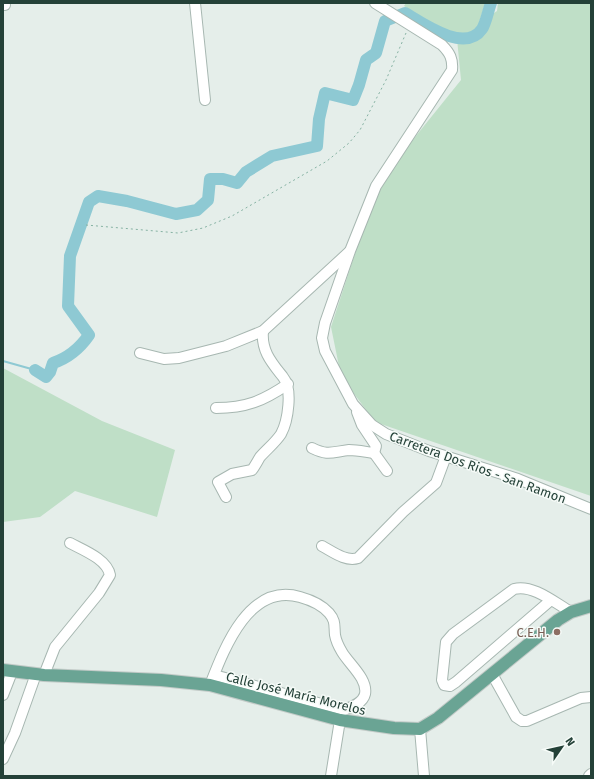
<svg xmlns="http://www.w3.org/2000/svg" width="594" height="779" viewBox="0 0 594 779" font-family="'Fira Sans',sans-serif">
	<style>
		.green { fill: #bfdfc7 }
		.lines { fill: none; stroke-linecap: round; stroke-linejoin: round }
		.stream { stroke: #8ec9d3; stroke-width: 2 }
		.river { stroke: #8ec9d3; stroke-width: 12 }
		.minor-casing { stroke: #a7b7b1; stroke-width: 12 }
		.major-casing { stroke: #c2cac7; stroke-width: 14 }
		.path { stroke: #86b2a3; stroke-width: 1; stroke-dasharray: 2 3; stroke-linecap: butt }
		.minor { stroke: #fff; stroke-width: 10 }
		.major { stroke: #6aa494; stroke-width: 12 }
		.education-dot { fill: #8d6e63; stroke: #f6fbf8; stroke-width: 1.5 }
		.labels { text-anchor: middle; stroke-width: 3; stroke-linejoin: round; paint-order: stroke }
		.street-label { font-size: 13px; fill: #244138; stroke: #f6fbf8 }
		.education-label { font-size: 13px; fill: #785e54; stroke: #f6fbf8; text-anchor: end }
	</style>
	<rect width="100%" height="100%" fill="#e5eeea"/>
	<g class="green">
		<path d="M406,3H485L479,23L497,11L498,3H591V496L375,422L341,376L331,327L378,183L461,80L457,39L404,6Z"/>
		<path d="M3,368L102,421L175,450L157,517L75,491L40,517L3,522Z"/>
	</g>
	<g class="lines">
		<path class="stream" d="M3,361L35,370"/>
		<path class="river" d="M35,370L46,377L50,372L53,363C68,358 80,348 89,335L68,306L70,256L89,202L98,196L127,201L176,214L197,210L208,200L210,179H223L237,183L246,172L272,156L317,146L319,119L325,93L353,100L359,85L366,60L376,53L385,21L405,13C422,23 465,54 482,29C486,23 488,11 491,3"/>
		<g class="minor-casing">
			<g id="minor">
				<path d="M195,3L205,100"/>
				<path d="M375,3L442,45C450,53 453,59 452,70L376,186L350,251L325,323L322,338L325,351L353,404L372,425L386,434L429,451L518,479L591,509"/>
				<path d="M3,5H5"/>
				<path d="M140,353L164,359L179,358L226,346L263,331L349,252"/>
				<path d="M216,408C246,408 263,401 288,384"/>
				<path d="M357,412L362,425L376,446L374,453"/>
				<path d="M312,448C328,456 332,452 349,450C357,450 366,452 374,453"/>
				<path d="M374,453L387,471"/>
				<path d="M226,497L218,482L232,474L252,470C255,466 257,462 260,457C267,449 275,443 281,434C288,421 293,389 283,377C272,363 261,351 263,331"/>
				<path d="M322,546C333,552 346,562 358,558L403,512L436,483L446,456"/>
				<path d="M551,600L456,682L450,686L444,685L442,680L446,642L453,634L514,589C533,584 555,603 571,612"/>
				<path d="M492,674L516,717L522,721H527L581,698L591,697"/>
				<path d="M44,675L55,647L99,593L110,575C107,559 83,550 70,543"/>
				<path d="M210,685C224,649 249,582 300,597C311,600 321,604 329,613C336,621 334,626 335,635C336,641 339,647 342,652C349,664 368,679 365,694C363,703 352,707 344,710L214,675"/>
				<path d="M3,695L12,672"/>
				<path d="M420,729L424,776"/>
				<path d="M3,759L15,733L36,674"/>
				<path d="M331,776L340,720"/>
				<path d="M589,776L591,774"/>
			</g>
		</g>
		<g class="major-casing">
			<path id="major" d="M3,670L44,675L161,680L210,685L340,720L394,728L420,729L438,718L558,620L571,612L591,606"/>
		</g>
		<path class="path" d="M86,225L178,233L203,228L232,216L327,161L349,143L360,130L386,80L406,33"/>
		<use href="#minor" class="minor"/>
		<use href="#major" class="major"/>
	</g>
	<circle class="education-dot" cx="557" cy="632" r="4"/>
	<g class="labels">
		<g class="street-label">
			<text transform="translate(478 467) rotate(20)" y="5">Carretera Dos Rios - San Ramon</text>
			<text transform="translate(296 693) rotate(14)" y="5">Calle José María Morelos</text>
		</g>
		<g class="education-label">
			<text x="549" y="637">C.E.H.</text>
		</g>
	</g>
	<rect width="594" height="779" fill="none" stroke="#244138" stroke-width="8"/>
	<g transform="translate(562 747) rotate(56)" stroke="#f6fbf8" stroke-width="3" paint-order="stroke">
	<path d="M0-3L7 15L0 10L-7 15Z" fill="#244138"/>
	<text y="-6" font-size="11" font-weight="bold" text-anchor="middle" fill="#244138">N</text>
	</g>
</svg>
